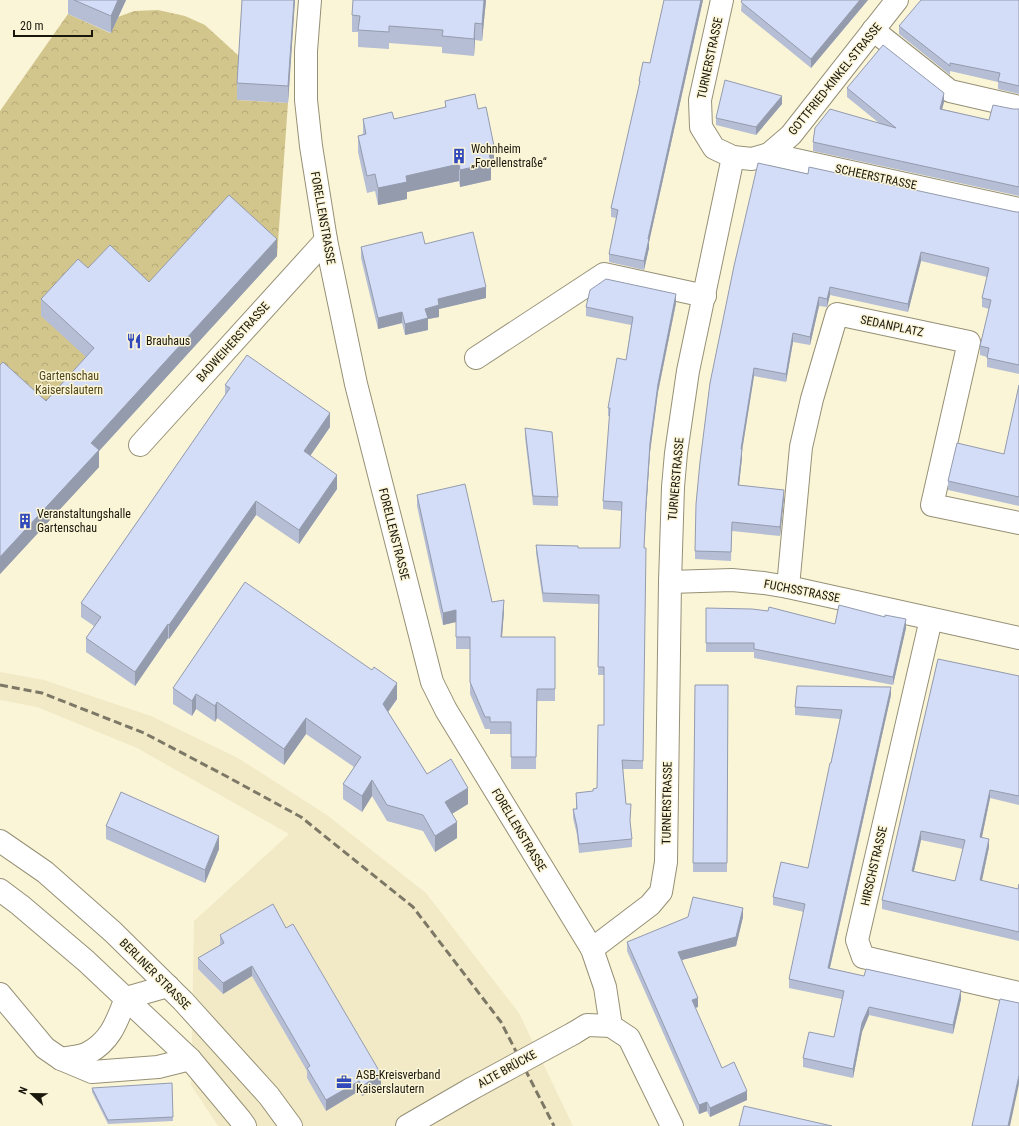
<svg xmlns="http://www.w3.org/2000/svg" width="1019" height="1126" viewBox="0 0 1019 1126" font-family="'Roboto Condensed',sans-serif">
	<style>
		.built { fill: #f2eac6 }
		.park { fill: url(#park-crowns) }
		.lines { fill: none; stroke-linecap: round; stroke-linejoin: round }
		.minor-casing { stroke: #969076; stroke-width: 24 }
		.major-casing { stroke: #969076; stroke-width: 24 }
		.minor { stroke: #fff; stroke-width: 22 }
		.major { stroke: #fff; stroke-width: 22 }
		.rail { stroke: #7d7866; stroke-width: 3; stroke-dasharray: 8 4; stroke-linecap: butt }
		.minor-bridge-casing { stroke: #969076; stroke-width: 24; stroke-linecap: butt }
		.minor-bridge { stroke: #fff; stroke-width: 22 }
		.wall { fill: #b5bed4; fill-rule: evenodd }
		.shaded-wall { fill: #949bad }
		.building { fill: #d3ddf7; stroke: #949bad; fill-rule: evenodd }
		.labels { text-anchor: middle; stroke-width: 3; stroke-linejoin: round; paint-order: stroke }
		.street-label { font-size: 12px; fill: #1a170d; stroke: #fbf5d8 }
		.poi-label { font-size: 12px; fill: #1a170d; stroke: #fbf5d8; text-anchor: start }
		.park-label { font-size: 12px; fill: #514619; stroke: #fbf5d8 }
	</style>
	<defs>
		<pattern id="park-crowns" width="20" height="18" patternUnits="userSpaceOnUse"><rect width="20" height="18" fill="#d3c68d"/><path d="M2 6a3 3 0 1 1 6 0M12 15a3 3 0 1 1 6 0" fill="none" stroke="#b5a978"/></pattern>
	</defs>
	<rect width="100%" height="100%" fill="#fbf5d8"/>
	<path class="built" d="M0,672L44,680L151,716L238,758L327,815L426,893L519,1013L573,1126H218L191,1085L194,921L289,834L137,748L37,707L0,700Z"/>
	<path class="park" d="M158,10L185,16L205,25L240,57L237,100L288,103L277,256L101,448L97,444L99,467L0,574V111L68,14L110,33L118,17L134,11Z"/>
	<g class="lines">
		<g class="minor-casing">
			<g id="minor">
				<path d="M310,0L306,51V100L311,146L326,240L356,384L432,682L446,710L592,949L605,987L611,1026"/>
				<path d="M873,30L950,91L1015,106"/>
				<path d="M769,154L791,135L897,0"/>
				<path d="M733,157L752,159L769,154L1019,209"/>
				<path d="M476,358L604,274L705,296"/>
				<path d="M140,445L326,240"/>
				<path d="M670,582L732,580L764,583L788,587L1019,638"/>
				<path d="M788,587L801,447L812,399L837,314L969,342L932,505L1019,523"/>
				<path d="M931,619L857,940L863,957L1019,993"/>
				<path d="M592,949L650,905L661,892L666,862L670,582L673,487L676,453L688,371L733,157L714,148L701,127L700,100L722,0"/>
				<path d="M0,994L45,1048L61,1059L92,1072L158,1067L190,1059"/>
				<path d="M611,1026L629,1038L672,1126"/>
				<path d="M574,1033L587,1025L611,1026"/>
				<path d="M61,1059C69,1057 81,1057 88,1053C111,1041 117,1021 126,998L168,986"/>
				<path d="M407,1126L471,1089"/>
			</g>
		</g>
		<g class="major-casing">
			<g id="major">
				<path d="M0,841L45,872L113,932L183,1001L269,1096L291,1126"/>
				<path d="M0,890L20,905L86,961L190,1059L240,1119L245,1126"/>
			</g>
		</g>
		<use href="#minor" class="minor"/>
		<use href="#major" class="major"/>
		<path class="rail" d="M0,685L42,693L144,733L224,775L301,817L413,907L501,1022L554,1126"/>
		<g class="minor-bridge-casing">
			<path id="minor-bridge" d="M471,1089L574,1033"/>
		</g>
		<use href="#minor-bridge" class="minor-bridge"/>
	</g>
	<g class="wall">
		<path d="M68,0H126L111,33L68,14Z"/>
		<path d="M242,0H295L288,103L237,100V83Z"/>
		<path d="M486,0L482,41L475,40L474,56L442,53V47L389,43V49L358,47V32H352V15Z"/>
		<path d="M664,0H703L649,242V248L644,270L609,262V254L616,218L611,217V208L639,87V81L650,63Z"/>
		<path d="M742,0H868L811,68L741,11Z"/>
		<path d="M1019,0V94L998,89V82L950,71V75L899,34V26Z"/>
		<path d="M847,88L944,102L942,109L989,120L1013,109H1019V196L813,151V142L879,123L847,97Z"/>
		<path d="M445,101L478,109L494,163L491,164V180L460,187L459,181L407,192V199L378,205L375,191L367,193L358,152V136L363,134V119H394L445,108Z"/>
		<path d="M782,104L756,135L716,125V118Z"/>
		<path d="M808,174L1016,212H1019V374L987,367V357L980,355V346L989,309L982,307V298L987,277L921,261L908,312L830,295L827,307L819,306L810,345L793,342L786,382L754,376L742,451V458L739,485L784,498L780,536L732,531L731,561L695,559V551Z"/>
		<path d="M425,244L486,298L439,309V317L428,319V330L405,335L402,323L378,329L361,258V247Z"/>
		<path d="M277,256L99,451V467L0,574V365L46,401L86,357L41,316V299L88,268L149,282Z"/>
		<path d="M676,303L658,392L650,452L646,513L644,548L643,769H623L626,804L630,823L632,839V847L579,853L577,835L573,818V809H576V793L593,791V789L597,788L604,725V675H598L599,604L543,602L536,553V545L578,548H620L622,511L603,509V501L610,416H608V408L626,360L631,325L586,316V307Z"/>
		<path d="M225,385L330,427L310,456L337,489L299,544L256,515L169,639L168,638L135,686L86,652V638L94,626L81,617V603L225,395Z"/>
		<path d="M1019,385V506L948,490V481L1004,454Z"/>
		<path d="M525,428L558,497V506L533,505L525,437Z"/>
		<path d="M417,495L492,602L504,611L502,637H555V701H537L536,769H511V734H490V729H485L470,694V649H456V622L443,625L417,506Z"/>
		<path d="M706,608L835,624L906,628L893,685L754,658V652H706Z"/>
		<path d="M938,659L1019,676V805L990,798L982,837L989,847L982,881L1018,889L1019,884V941L882,909V900ZM921,840L963,849L955,881L914,871Z"/>
		<path d="M695,685H728L727,872H693Z"/>
		<path d="M173,688L397,699L388,712L427,774L468,804L452,814L457,838L435,852L423,831L387,821L372,796L362,812L343,799V784L354,767L306,734L284,765L217,718L215,722L196,709L192,716L173,704Z"/>
		<path d="M891,695L830,968L961,999L953,1034L869,1015L862,1032L853,1078L803,1067V1058L834,1037L842,999L789,988V979L804,912L773,905V897L808,868L840,719L795,715V707Z"/>
		<path d="M106,826L219,849L205,883L106,839Z"/>
		<path d="M743,917L736,946L682,960L698,1007L695,1008L722,1068L747,1100L710,1117L707,1111L699,1114L627,951V942Z"/>
		<path d="M286,928L381,1085L362,1096L359,1091L326,1111L307,1078V1071L252,976L223,994L198,969V958L220,945V935Z"/>
		<path d="M92,1088L173,1117V1121L108,1124L92,1092Z"/>
	</g>
	<g class="shaded-wall">
		<path d="M118,0H126L111,33V16Z"/>
		<path d="M294,0H295L288,103V86Z"/>
		<path d="M484,0H486L482,41V24Z"/>
		<path d="M701,0H703L649,242V248L644,270V261L648,239Z"/>
		<path d="M860,0H868L811,68V59Z"/>
		<path d="M475,23V40L474,56V39Z"/>
		<path d="M944,93V102L940,117V109Z"/>
		<path d="M782,96V104L756,135V127Z"/>
		<path d="M494,146V163L491,164V180L460,187V170L488,148Z"/>
		<path d="M459,164V181L407,192V199L378,205V188L406,176Z"/>
		<path d="M277,239V256L99,451V467L0,574V557L91,443Z"/>
		<path d="M921,252V261L908,312V304Z"/>
		<path d="M486,287V298L439,309V317L428,319V330L405,335V324L438,299Z"/>
		<path d="M830,287V295L827,307V299Z"/>
		<path d="M676,294V303L658,392L650,452L646,513L644,557L646,504L650,443L658,384Z"/>
		<path d="M819,297V306L810,345V337Z"/>
		<path d="M402,312V323L378,329V318Z"/>
		<path d="M793,333V342L786,382V374Z"/>
		<path d="M754,368V376L742,451V458L738,494V485L741,449Z"/>
		<path d="M330,413V427L304,465V451Z"/>
		<path d="M337,475V489L299,544V530Z"/>
		<path d="M784,490V498L780,536V527Z"/>
		<path d="M256,501V515L169,639V625Z"/>
		<path d="M504,600V611L501,649V637Z"/>
		<path d="M456,610V622L443,625V613Z"/>
		<path d="M906,619V628L893,685V677Z"/>
		<path d="M168,624V638L135,686V672Z"/>
		<path d="M397,683V699L383,719V704Z"/>
		<path d="M891,687V695L828,976V968Z"/>
		<path d="M196,694V709L192,716V701Z"/>
		<path d="M217,702V718L215,722V706Z"/>
		<path d="M306,718V734L284,765V749Z"/>
		<path d="M372,780V796L362,812V796Z"/>
		<path d="M468,788V804L445,818V802Z"/>
		<path d="M990,790V798L980,846V837Z"/>
		<path d="M457,822V838L435,852V836Z"/>
		<path d="M921,831V840L912,879V871Z"/>
		<path d="M219,836V849L205,883V870Z"/>
		<path d="M989,839V847L980,889V880Z"/>
		<path d="M743,908V917L736,946L678,961V952Z"/>
		<path d="M252,966V976L223,994V983Z"/>
		<path d="M961,990V999L953,1034V1025Z"/>
		<path d="M698,998V1007L692,1009V1000Z"/>
		<path d="M869,1007V1015L862,1032L853,1078V1069L862,1023Z"/>
		<path d="M381,1074V1085L362,1096V1086Z"/>
		<path d="M1019,1075V1084L1010,1126H1008Z"/>
		<path d="M359,1081V1091L326,1111V1100Z"/>
		<path d="M747,1091V1100L710,1117V1108Z"/>
		<path d="M707,1102V1111L699,1114V1105Z"/>
	</g>
	<g class="building">
		<path d="M74,0H118L111,16Z"/>
		<path d="M242,0H294L288,86L237,83Z"/>
		<path d="M353,0H484L482,24L475,23L474,39L442,36L443,30L389,26V32L358,30L360,16L352,15Z"/>
		<path d="M664,0H701L648,239H649L644,261L609,254L618,210L611,208L640,81H639L643,62L650,63Z"/>
		<path d="M742,0H860L811,59L741,2Z"/>
		<path d="M921,0H1019V86L998,81L1000,73L950,63V66L899,26Z"/>
		<path d="M883,45L944,93L940,109L989,120L993,105L1013,109H1019V187L813,142L815,128L830,109L896,128L847,88Z"/>
		<path d="M725,80L782,96L756,127L716,118Z"/>
		<path d="M475,94L478,109L486,107L494,146L488,148L491,163L460,170L459,164L406,176L407,182L378,188L375,174L367,176L358,136L366,134L363,119L392,112L394,119L446,107L445,101Z"/>
		<path d="M758,163L808,174L809,167L1016,212H1019V365L987,358L989,348L980,346L991,300L982,298L989,268L921,252L908,304L830,287L827,299L819,297L810,337L793,333L786,374L754,368L741,449H742L738,485L784,490L780,527L732,522L731,552L695,551L696,504L700,462L710,383L734,266Z"/>
		<path d="M229,195L277,239L91,443L99,450L0,557V365L3,362L46,401L94,348L41,299L78,259L88,268L110,245L149,282Z"/>
		<path d="M422,232L425,244L473,232L486,287L438,299L439,305L425,309L428,318L405,324L402,312L378,318L361,247Z"/>
		<path d="M606,279L676,294L658,384L650,443L646,504L644,548H646L643,761L622,760L626,804H631L630,821L632,839L579,844L577,827L573,809H577L576,793L593,791V789L597,788L598,725H604V667H598L599,595L543,593L536,545L578,546V548H620L622,502L603,501L610,408H608L617,358L626,360L633,317L586,307L590,290Z"/>
		<path d="M247,355L330,413L304,451L337,475L299,530L256,501L169,625L168,624L135,672L86,638L101,617L81,603L230,388L225,385Z"/>
		<path d="M1019,385V497L948,481L957,443L1004,454Z"/>
		<path d="M525,428L552,432L558,497L533,496Z"/>
		<path d="M465,484L492,602L504,600L501,637H555V689H537L536,757H511V722H490V717H485L470,682V637H456V610L443,613L417,495Z"/>
		<path d="M245,582L372,670L374,667L397,683L383,704L427,774L451,759L468,788L445,802L457,822L435,836L423,815L387,805L372,780L362,796L343,784L361,757L306,718L284,749L217,702L215,706L196,694L192,701L173,688Z"/>
		<path d="M839,605L885,617V615L906,619L893,677L754,649V643H706V608L752,609L768,611L769,607L835,624Z"/>
		<path d="M938,659L1019,676V796L990,790L980,837L989,839L980,880L1018,889L1019,884V932L882,900ZM921,831L965,840L955,881L912,871Z"/>
		<path d="M695,685H728L727,863H693Z"/>
		<path d="M797,686L891,687L828,968L864,976L866,969L961,990L953,1025L869,1007L862,1023L853,1069L803,1058L809,1032L834,1037L844,991L789,979L805,904L773,897L781,862L808,868L830,763H831L842,710L795,707Z"/>
		<path d="M121,792L219,836L205,870L106,826Z"/>
		<path d="M693,897L743,908L736,937L678,952L698,998L692,1000L722,1068L734,1062L747,1091L710,1108L707,1102L699,1105L627,942L688,917Z"/>
		<path d="M273,904L286,928L293,924L381,1074L362,1086L359,1081L326,1100L307,1068L310,1066L252,966L223,983L198,958L224,943L220,935Z"/>
		<path d="M1000,999L1019,1003V1075L1008,1126H972Z"/>
		<path d="M172,1083L173,1117L108,1120L92,1088Z"/>
		<path d="M744,1106L832,1126H739Z"/>
	</g>
	<defs>
		<g id="building-bare" transform="scale(1.2)"><path d="M-4-6H4V6H1V3H-1V6H-4ZM-2.5-4.3h1.7v1.8h-1.7ZM.8-4.3h1.7v1.8H.8ZM-2.5-1h1.7V.8h-1.7ZM.8-1h1.7V.8H.8Z" fill="#3149ba" stroke="#fbf5d8" stroke-width="2.5" paint-order="stroke"/></g>
		<g id="restaurant-bare" transform="scale(1.2)"><path d="M-5-6h1v4h1v-4h1v4h1v-4h1v5L-1.5 .5V6h-2V.5L-5-1ZM5-6V6H3V1.5H1.5Q1.5-4 5-6Z" fill="#3149ba" stroke="#fbf5d8" stroke-width="2.5" paint-order="stroke"/></g>
		<g id="office-bare" transform="scale(1.2)"><path d="M-6-3h4V-5.5h4V-3h4V5H-6ZM-1-4.5V-3h2v-1.5ZM-6 0V1H6V0Z" fill="#3149ba" stroke="#fbf5d8" stroke-width="2.5" paint-order="stroke"/></g>
	</defs>
	<g fill-rule="evenodd">
		<use href="#building-bare" x="459" y="156"/>
		<use href="#restaurant-bare" x="134" y="341"/>
		<use href="#building-bare" x="25" y="521"/>
		<use href="#office-bare" x="344" y="1082"/>
	</g>
	<g class="labels">
		<g class="street-label">
			<text transform="translate(710 58) rotate(-78)" y="4">TURNERSTRASSE</text>
			<text transform="translate(835 79) rotate(-51)" y="4">GOTTFRIED-KINKEL-STRASSE</text>
			<text transform="translate(876 177) rotate(12)" y="4">SCHEERSTRASSE</text>
			<text transform="translate(323 218) rotate(80)" y="4">FORELLENSTRASSE</text>
			<text transform="translate(892 326) rotate(12)" y="4">SEDANPLATZ</text>
			<text transform="translate(233 342) rotate(-48)" y="4">BADWEIHERSTRASSE</text>
			<text transform="translate(676 479) rotate(-85)" y="4">TURNERSTRASSE</text>
			<text transform="translate(394 534) rotate(76)" y="4">FORELLENSTRASSE</text>
			<text transform="translate(802 591) rotate(11)" y="4">FUCHSSTRASSE</text>
			<text transform="translate(667 803) rotate(-89)" y="4">TURNERSTRASSE</text>
			<text transform="translate(519 830) rotate(59)" y="4">FORELLENSTRASSE</text>
			<text transform="translate(874 866) rotate(-77)" y="4">HIRSCHSTRASSE</text>
			<text transform="translate(155 974) rotate(45)" y="4">BERLINER STRASSE</text>
			<text transform="translate(507 1069) rotate(-29)" y="4">ALTE BRÜCKE</text>
		</g>
		<g class="poi-label">
			<text x="471" y="153">Wohnheim<tspan x="471" dy="14">„Forellenstraße“</tspan></text>
			<text x="146" y="345">Brauhaus</text>
			<text x="37" y="518">Veranstaltungshalle<tspan x="37" dy="14">Gartenschau</tspan></text>
			<text x="356" y="1079">ASB-Kreisverband<tspan x="356" dy="14">Kaiserslautern</tspan></text>
		</g>
		<g class="park-label">
			<text x="69" y="380">Gartenschau<tspan x="69" dy="14">Kaiserslautern</tspan></text>
		</g>
	</g>
	<g transform="translate(32 1094) rotate(292)" stroke="#fbf5d8" stroke-width="3" paint-order="stroke">
	<path d="M0-3L7 15L0 10L-7 15Z" fill="#1a170d"/>
	<text y="-6" font-size="11" font-weight="bold" text-anchor="middle" fill="#1a170d">N</text>
	</g>
	<path d="M14 30v6h78v-6" fill="none" stroke="#1a170d" stroke-width="2"/>
	<text x="20" y="30" font-size="12" fill="#1a170d" stroke="#fbf5d8" stroke-width="3" paint-order="stroke">20 m</text>
</svg>
